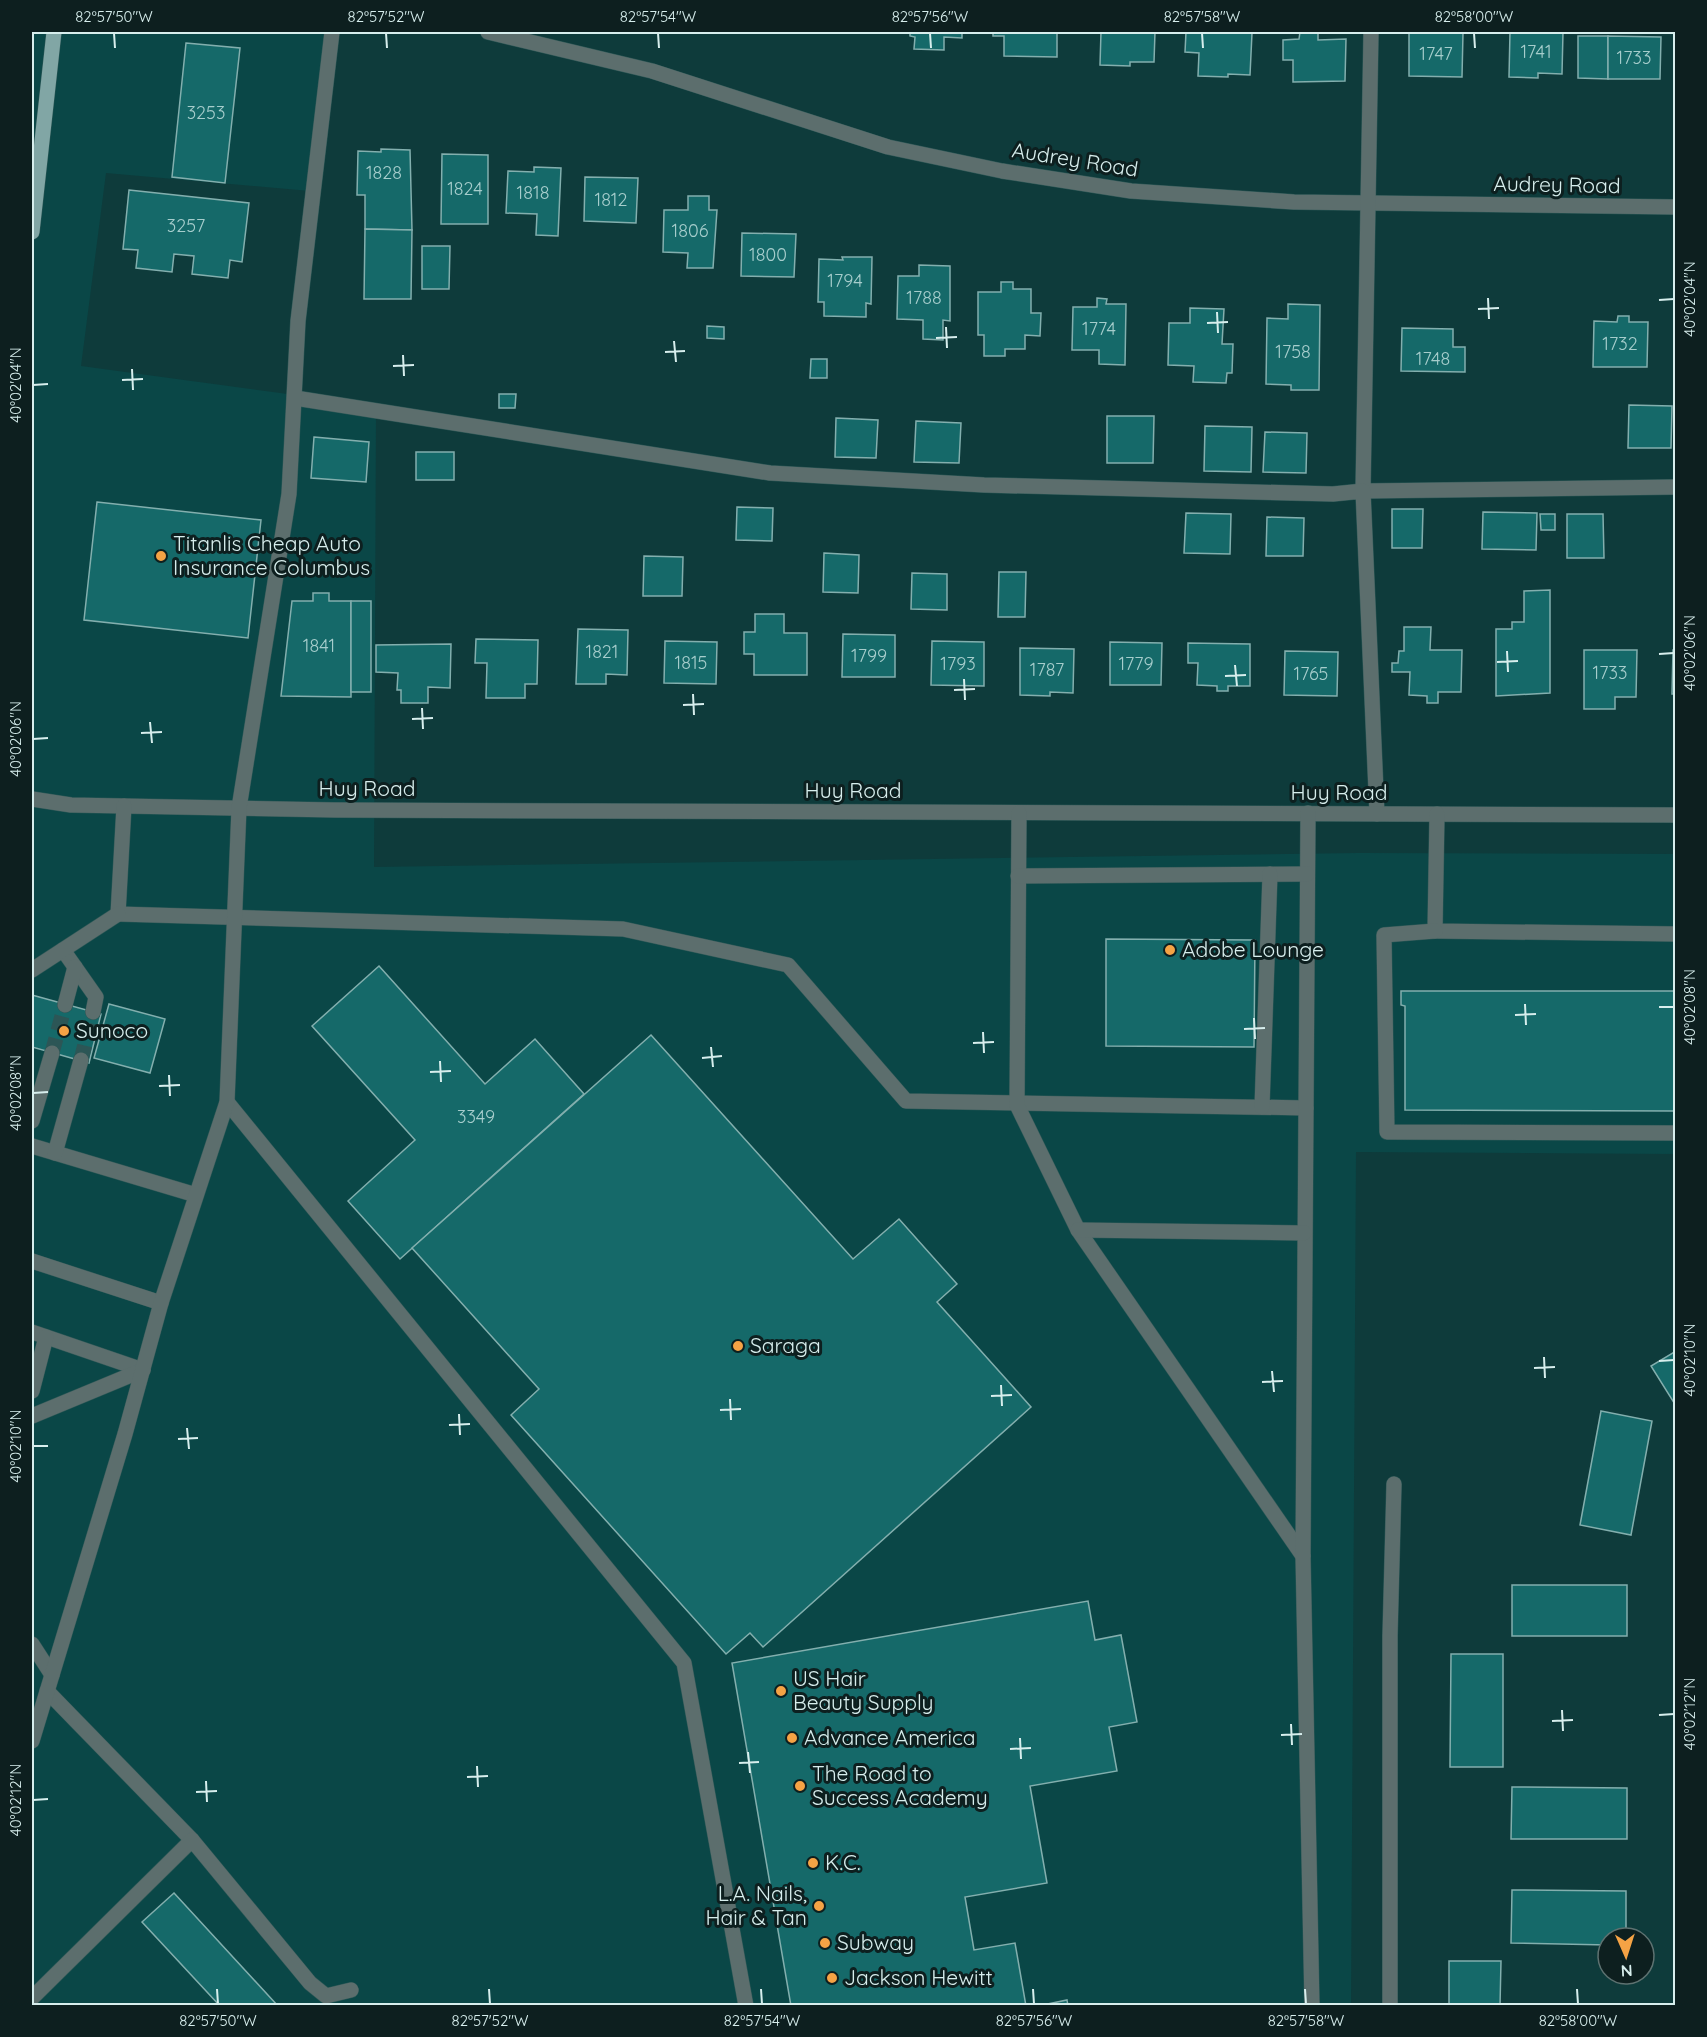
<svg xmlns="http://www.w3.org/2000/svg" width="1707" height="2037" viewBox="0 0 1707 2037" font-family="Quicksand,sans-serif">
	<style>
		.built { fill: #0a4747 }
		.building { fill: #156969; stroke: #83afae; stroke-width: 1.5 }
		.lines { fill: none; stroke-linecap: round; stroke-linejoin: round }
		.minor-tunnel { stroke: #2c5656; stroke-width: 15; stroke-dasharray: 15 8; stroke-linecap: butt }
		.minor-casing { stroke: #2e5857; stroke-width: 16 }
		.major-casing { stroke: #2e5857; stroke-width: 16 }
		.minor { stroke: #5c6e6d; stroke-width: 15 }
		.major { stroke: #81a6a5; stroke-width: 15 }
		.ticks { fill: none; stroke: #d7eeed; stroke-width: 2 }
		.poi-dot { fill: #f5a345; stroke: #0d1f1f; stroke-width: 2 }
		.labels { text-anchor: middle; stroke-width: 6; stroke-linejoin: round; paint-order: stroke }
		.number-label { font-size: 18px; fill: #a6cdcc }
		.street-label { font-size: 21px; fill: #d7eeed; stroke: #0d1f1f }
		.poi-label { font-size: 21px; fill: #d7eeed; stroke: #0d1f1f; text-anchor: start }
		.neatline { fill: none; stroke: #d7eeed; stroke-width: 2 }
		.ticks-label { font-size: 15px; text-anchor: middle; fill: #d7eeed }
	</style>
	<rect width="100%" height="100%" fill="#0e3b3b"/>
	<path class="built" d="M32,32H339L310,191L106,173L81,366L376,406L374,867L1358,853L1675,854V1154L1356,1152L1351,2005L32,2006Z"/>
	<g class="building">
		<path d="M910,32H962V38L944,37V50L914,49L915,37L910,36Z"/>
		<path d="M993,32H1057V57L1004,56V36H993Z"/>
		<path d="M1101,32H1155L1154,62H1130V66L1100,65Z"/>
		<path d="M1186,32L1252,33L1250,75L1228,74V77L1198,76L1199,53L1185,52Z"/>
		<path d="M1300,32H1318V40L1346,39L1345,81L1293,82V60H1283V40L1299,39Z"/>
		<path d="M1409,32L1463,33L1462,77L1409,76Z"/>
		<path d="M1510,32H1563L1562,74L1538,73V78L1509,77Z"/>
		<path d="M1578,36H1608V79L1578,78Z"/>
		<path d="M1608,36L1661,37L1660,79H1608Z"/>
		<path d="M186,43L240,48L225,183L172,177Z"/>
		<path d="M381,149L410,150L412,230L365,229V195H357L358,151L381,152Z"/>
		<path d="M442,154L488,155V224H441Z"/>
		<path d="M534,167L561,168L558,236L536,235L537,214L506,213L508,171L534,172Z"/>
		<path d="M585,177L638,178L636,223L584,221Z"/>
		<path d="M129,190L249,203L242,262L230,260L228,278L192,274L194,256L174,254L172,272L136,268L138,250L123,249Z"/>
		<path d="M688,196H709V210H717L713,268H687L688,253L663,252L664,210H688Z"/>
		<path d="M365,229L412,230L411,299H364Z"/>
		<path d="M742,233L796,234L794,277L741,276Z"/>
		<path d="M422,246H450L449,289H422Z"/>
		<path d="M842,257H872L871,304L866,303V317L824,316V302H818L819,259L843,260Z"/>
		<path d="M919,265L950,266V321L943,320V340L923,339V320L897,319L898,276H919Z"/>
		<path d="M1001,282H1013V289H1031V313H1041L1040,336L1025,335V349H1005V356H984V335H978V292H1001Z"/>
		<path d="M1097,298L1107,299L1106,304H1126L1125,365L1099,364V350H1072L1073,307H1097Z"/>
		<path d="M1288,304L1320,305L1319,390H1291V385L1266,384L1267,318L1288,319Z"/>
		<path d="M1190,308L1224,309L1222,344H1233L1232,373H1227L1226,383L1193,382L1194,366L1168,365L1169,323H1190Z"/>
		<path d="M1618,316H1629V322H1648L1647,367H1593L1594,321L1617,322Z"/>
		<path d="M707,326L724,327V339L707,338Z"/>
		<path d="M1402,328L1453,329V347H1465V372L1401,371Z"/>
		<path d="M811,359H827V378H810Z"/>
		<path d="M499,394H516L515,408H499Z"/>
		<path d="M1629,405L1672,406L1671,448H1628Z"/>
		<path d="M1107,416H1154L1153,463H1107Z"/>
		<path d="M836,418L878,420L876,458L835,457Z"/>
		<path d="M916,421L961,423L959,463L914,462Z"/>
		<path d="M1205,426L1252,427L1251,472L1204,471Z"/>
		<path d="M1265,432L1307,433L1306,473L1263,472Z"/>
		<path d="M314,437L369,442L366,482L311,478Z"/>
		<rect x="416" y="452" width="38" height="28"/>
		<path d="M97,502L261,520L248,638L84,620Z"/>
		<path d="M737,507L773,508L772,541L736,540Z"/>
		<path d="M1392,509H1423L1422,548H1392Z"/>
		<path d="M1483,512L1537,513L1536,550L1482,549Z"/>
		<path d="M1186,513L1231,514L1230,554L1184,553Z"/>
		<path d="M1540,514H1555V530H1541Z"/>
		<path d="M1567,514H1603L1604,558H1567Z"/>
		<path d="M1267,517L1304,518L1303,556H1266Z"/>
		<path d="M824,553L859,555L858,593L823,592Z"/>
		<path d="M644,556L683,557L682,596H643Z"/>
		<path d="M999,572H1026L1025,617H998Z"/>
		<path d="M912,573L947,574V610L911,609Z"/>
		<path d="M1550,590V693L1496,696V629H1512V622H1524V591Z"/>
		<path d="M313,593H329V601H351V697L281,696L292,601H313Z"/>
		<rect x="351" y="601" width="20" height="91"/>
		<path d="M755,614H784V633H807V675H754V654H744V632H755Z"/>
		<path d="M1404,627H1431L1430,650H1462L1461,692H1438V703H1427V696L1409,695L1410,672H1392V663H1398L1399,651H1404Z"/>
		<path d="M578,629L628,630L627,675L606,674V684H576Z"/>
		<path d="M843,634L895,635V677H842Z"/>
		<path d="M476,639L538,640L537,684H525V698H486L487,663H475Z"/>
		<path d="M665,641L717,642L716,684L664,683Z"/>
		<path d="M932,641L984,642V686L931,685Z"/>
		<path d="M1110,642L1162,643L1161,685H1110Z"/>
		<path d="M1188,643L1250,644V686H1228V691H1217V686L1197,685L1198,663H1188Z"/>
		<path d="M451,644L450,688L428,687V703H401V690H397L398,673L376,672V645Z"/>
		<path d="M1020,648L1074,649L1073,693L1050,692V696L1020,695Z"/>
		<path d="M1584,650H1637L1636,697H1615V709H1584Z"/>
		<path d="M1673,650H1676V694H1672Z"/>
		<path d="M1285,651L1338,652L1337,696L1284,695Z"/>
		<path d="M1106,939L1255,940L1254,1047L1106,1046Z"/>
		<path d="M379,966L485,1084L535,1039L584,1094L400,1259L348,1201L415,1140L312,1026Z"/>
		<path d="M1401,991H1676V1111L1405,1110V1006L1401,1005Z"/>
		<path d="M32,995L101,1014L89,1063L32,1047Z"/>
		<path d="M109,1004L165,1019L150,1073L94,1058Z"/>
		<path d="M651,1035L853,1259L899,1219L957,1284L937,1302L1031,1407L763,1647L750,1633L726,1654L511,1415L539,1389L412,1248Z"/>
		<path d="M1676,1351V1406L1651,1366Z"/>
		<path d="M1601,1411L1652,1421L1631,1535L1580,1525Z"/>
		<rect x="1512" y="1585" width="115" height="51"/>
		<path d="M1088,1601L1095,1640L1121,1635L1137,1722L1109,1727L1117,1771L1030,1786L1047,1883L965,1897L974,1950L1015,1943L1026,2006H791L732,1663Z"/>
		<path d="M1451,1654H1503V1767H1450Z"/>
		<path d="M1512,1787L1627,1788V1839H1511Z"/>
		<path d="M1512,1890L1626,1891V1938H1608V1945L1511,1943Z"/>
		<path d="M174,1893L278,2006H220L142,1922Z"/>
		<path d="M1449,1961H1501L1500,2006H1449Z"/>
		<path d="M1067,2000L1068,2006H1038Z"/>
	</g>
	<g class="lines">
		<g class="minor-tunnel">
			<path d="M52,1053L65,1005"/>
			<path d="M81,1060L93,1012"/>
		</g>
		<g class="minor-casing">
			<g id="minor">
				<path d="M488,32L652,71L888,147L1002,171L1131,191L1294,202L1676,207"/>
				<path d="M1371,32L1363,491L1676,487"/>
				<path d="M295,398L770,473L984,485L1333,494L1363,491L1377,814"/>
				<path d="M32,799L71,805L335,810L1676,815"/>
				<path d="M124,806L118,914L623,929L788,965L906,1101L1306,1108"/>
				<path d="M1019,813L1017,1105L1078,1230L1303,1556"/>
				<path d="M1308,813L1303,1556L1312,2006"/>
				<path d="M1437,814L1435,931L1676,934"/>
				<path d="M1018,876L1307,874"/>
				<path d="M1435,931L1384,935L1387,1132L1676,1133"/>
				<path d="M63,950L96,997L93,1012"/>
				<path d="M32,970L118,914"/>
				<path d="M65,1005L75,967"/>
				<path d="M227,1102L684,1663L746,2006"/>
				<path d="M1262,1107L1270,874"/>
				<path d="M32,1121L52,1053"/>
				<path d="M32,1146L196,1195"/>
				<path d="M55,1153L81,1060"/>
				<path d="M1078,1230L1304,1233"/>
				<path d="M32,1261L161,1303"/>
				<path d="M32,1332L143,1370"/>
				<path d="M32,1391L46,1337"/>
				<path d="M32,1416L143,1370"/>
				<path d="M32,1644L52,1675"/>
				<path d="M47,1691L192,1840"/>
				<path d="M32,1741L125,1434L161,1303L227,1102L239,808L289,494L298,321L332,32"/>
				<path d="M32,1998L192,1840L310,1983L326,1996L351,1990"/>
				<path d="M1390,2006V1636L1394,1484"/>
			</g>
		</g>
		<g class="major-casing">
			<path id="major" d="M32,232L54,32"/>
		</g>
		<use href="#minor" class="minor"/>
		<use href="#major" class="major"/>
	</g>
	<path class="ticks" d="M114,33L115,48M386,33L387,48M658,33L659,48M930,33L931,48M1202,33L1203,48M1474,33L1475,48M1488,298L1489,319M1659,300L1674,299M1478,309L1499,308M1217,312L1218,333M1207,323L1228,322M946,327L947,348M936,338L957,337M674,341L676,362M665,352L685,351M403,355L404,376M393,366L414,365M132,369L133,390M122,380L143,379M33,385L48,384M1507,651L1508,672M1659,654L1674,653M1497,662L1518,661M1235,665L1237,686M1225,676L1246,675M964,679L965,700M954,690L975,689M693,694L694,715M683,705L704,704M422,708L423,729M412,719L433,718M150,722L152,743M141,733L162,732M33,739L48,738M1525,1004L1526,1025M1659,1007H1674M1515,1015L1536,1014M1254,1018L1255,1039M1244,1029L1265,1028M983,1032L984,1053M973,1043L994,1042M711,1047L713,1067M702,1058L722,1056M440,1061L441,1082M430,1072L451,1071M169,1075L170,1096M159,1086L180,1085M33,1093L48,1092M1544,1357L1545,1378M1659,1361L1674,1360M1534,1368L1555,1367M1272,1371L1274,1392M1262,1382L1283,1381M1001,1385L1002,1406M991,1396L1012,1395M730,1399L731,1420M720,1410L741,1409M459,1414L460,1435M449,1425L470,1424M187,1428L189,1449M178,1439L198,1438M33,1446H48M1562,1710L1563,1731M1659,1715L1674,1714M1552,1721L1573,1720M1291,1724L1292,1745M1281,1735L1302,1734M1020,1738L1021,1759M1010,1749L1031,1748M748,1752L750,1773M739,1763L759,1762M477,1766L478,1787M467,1777L488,1776M206,1781L207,1802M196,1792L217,1791M33,1800L48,1799M217,1989L218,2004M489,1989L490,2004M761,1989L762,2004M1033,1989L1034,2004M1305,1989L1306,2004M1577,1989L1578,2004"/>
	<g class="poi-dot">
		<circle cx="161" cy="556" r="6"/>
		<circle cx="1170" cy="950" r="6"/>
		<circle cx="64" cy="1031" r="6"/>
		<circle cx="738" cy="1346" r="6"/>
		<circle cx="781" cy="1691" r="6"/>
		<circle cx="792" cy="1738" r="6"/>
		<circle cx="800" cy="1786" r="6"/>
		<circle cx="813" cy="1863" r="6"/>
		<circle cx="819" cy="1906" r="6"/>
		<circle cx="825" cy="1943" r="6"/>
		<circle cx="832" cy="1978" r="6"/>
	</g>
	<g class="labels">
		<g class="number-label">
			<text x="1536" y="58">1741</text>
			<text x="1436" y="60">1747</text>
			<text x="1634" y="64">1733</text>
			<text x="206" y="119">3253</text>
			<text x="384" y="179">1828</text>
			<text x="465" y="195">1824</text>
			<text x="533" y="199">1818</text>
			<text x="611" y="206">1812</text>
			<text x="186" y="232">3257</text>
			<text x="690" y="237">1806</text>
			<text x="768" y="261">1800</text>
			<text x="845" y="287">1794</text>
			<text x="924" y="304">1788</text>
			<text x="1099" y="335">1774</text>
			<text x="1620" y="350">1732</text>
			<text x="1293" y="358">1758</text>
			<text x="1433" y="365">1748</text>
			<text x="319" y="652">1841</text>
			<text x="602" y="658">1821</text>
			<text x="869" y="662">1799</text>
			<text x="691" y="669">1815</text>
			<text x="958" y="670">1793</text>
			<text x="1136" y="670">1779</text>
			<text x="1047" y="676">1787</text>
			<text x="1610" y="679">1733</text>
			<text x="1311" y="680">1765</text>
			<text x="476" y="1123">3349</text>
		</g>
		<g class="street-label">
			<text transform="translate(1075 160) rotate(9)" y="7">Audrey Road</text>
			<text transform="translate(1557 185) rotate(1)" y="7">Audrey Road</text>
			<text x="367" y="796">Huy Road</text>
			<text x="853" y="798">Huy Road</text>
			<text x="1339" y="800">Huy Road</text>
		</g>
		<g class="poi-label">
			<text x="173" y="551">Titanlis Cheap Auto<tspan x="173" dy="24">Insurance Columbus</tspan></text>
			<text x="1182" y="957">Adobe Lounge</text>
			<text x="76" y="1038">Sunoco</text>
			<text x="750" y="1353">Saraga</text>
			<text x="793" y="1686">US Hair<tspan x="793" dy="24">Beauty Supply</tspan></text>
			<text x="804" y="1745">Advance America</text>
			<text x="812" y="1781">The Road to<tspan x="812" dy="24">Success Academy</tspan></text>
			<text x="825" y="1870">K.C.</text>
			<text x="807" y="1901" text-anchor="end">L.A. Nails,<tspan x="807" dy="24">Hair &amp; Tan</tspan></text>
			<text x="837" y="1950">Subway</text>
			<text x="844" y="1985">Jackson Hewitt</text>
		</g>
	</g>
	<rect width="1707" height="2037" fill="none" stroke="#0d1f1f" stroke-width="66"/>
	<g transform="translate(1626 1956) rotate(177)"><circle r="28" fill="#0d1f1f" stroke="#5e7271" stroke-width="1.5"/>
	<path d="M0-4.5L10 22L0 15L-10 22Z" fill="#f5a345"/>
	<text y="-9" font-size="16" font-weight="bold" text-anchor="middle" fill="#d7eeed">N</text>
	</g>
	<rect x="33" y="33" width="1641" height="1971" class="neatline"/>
	<g class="ticks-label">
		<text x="114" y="22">82°57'50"W</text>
		<text x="386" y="22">82°57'52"W</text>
		<text x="658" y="22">82°57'54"W</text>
		<text x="930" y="22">82°57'56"W</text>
		<text x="1202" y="22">82°57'58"W</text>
		<text x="1474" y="22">82°58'00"W</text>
		<text transform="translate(1690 299) rotate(-90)" y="5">40°02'04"N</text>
		<text transform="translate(16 385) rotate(-90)" y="5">40°02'04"N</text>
		<text transform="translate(1690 653) rotate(-90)" y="5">40°02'06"N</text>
		<text transform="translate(16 739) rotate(-90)" y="5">40°02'06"N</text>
		<text transform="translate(1690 1007) rotate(-90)" y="5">40°02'08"N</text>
		<text transform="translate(16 1093) rotate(-90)" y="5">40°02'08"N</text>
		<text transform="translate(1690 1360) rotate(-90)" y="5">40°02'10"N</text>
		<text transform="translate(16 1446) rotate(-90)" y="5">40°02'10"N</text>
		<text transform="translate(1690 1714) rotate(-90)" y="5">40°02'12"N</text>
		<text transform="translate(16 1800) rotate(-90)" y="5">40°02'12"N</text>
		<text x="218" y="2026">82°57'50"W</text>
		<text x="490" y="2026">82°57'52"W</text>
		<text x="762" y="2026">82°57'54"W</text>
		<text x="1034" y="2026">82°57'56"W</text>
		<text x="1306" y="2026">82°57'58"W</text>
		<text x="1578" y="2026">82°58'00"W</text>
	</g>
</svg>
